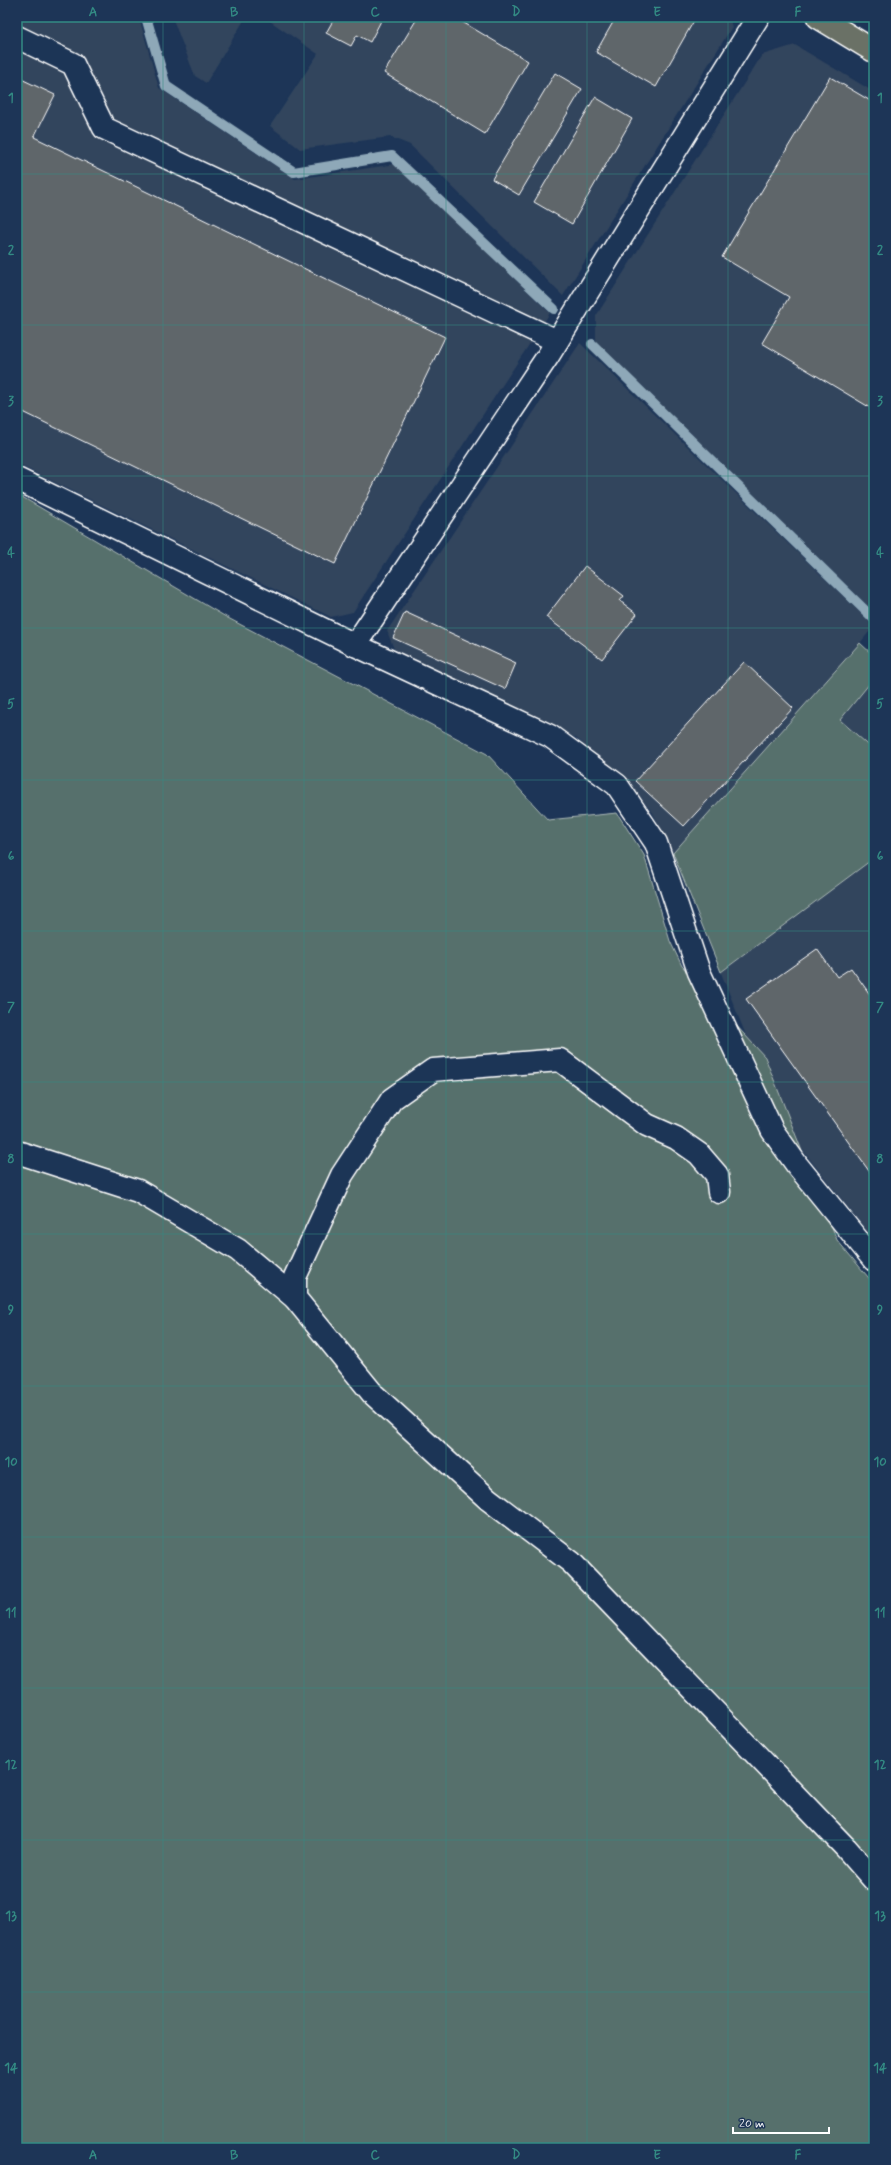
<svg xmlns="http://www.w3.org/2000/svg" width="891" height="2165" viewBox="0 0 891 2165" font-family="Mynerve,sans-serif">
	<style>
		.built { fill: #31445d }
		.green { fill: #57706c; stroke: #abb8b6 }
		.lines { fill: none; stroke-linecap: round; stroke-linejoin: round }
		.stream { stroke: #8ea8b8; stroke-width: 10 }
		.building { fill: #5f666b; stroke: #fff }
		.minor-casing { stroke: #fff; stroke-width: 25 }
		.highway-casing { stroke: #fff; stroke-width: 25 }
		.minor { stroke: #1d3557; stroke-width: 22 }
		.highway { stroke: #6a7166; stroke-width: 22 }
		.grid { fill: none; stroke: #338b84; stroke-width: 1; stroke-opacity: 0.55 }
		.neatline { fill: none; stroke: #338b84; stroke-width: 1.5 }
		.grid-label { font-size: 13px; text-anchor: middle; font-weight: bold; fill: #338b84 }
	</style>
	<rect width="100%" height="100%" fill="#1d3557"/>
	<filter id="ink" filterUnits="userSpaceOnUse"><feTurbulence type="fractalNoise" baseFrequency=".025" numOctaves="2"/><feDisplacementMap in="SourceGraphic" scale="8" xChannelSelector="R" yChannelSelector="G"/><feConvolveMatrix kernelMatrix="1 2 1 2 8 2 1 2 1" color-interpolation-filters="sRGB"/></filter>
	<g filter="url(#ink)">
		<g class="built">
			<path d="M17,17H139L159,88L295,179L396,164L550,313L353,612L331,617L17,464Z"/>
			<path d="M172,17H246L206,83L195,76Z"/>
			<path d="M264,17H729L732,27L563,296L410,145L390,137L300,149L270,126L318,54Z"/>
			<path d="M795,45L874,92V612L596,342V316L762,55Z"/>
			<path d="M580,343L874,626L860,643L874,656V1240L781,1123L673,853L653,813L629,784L576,738L394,649L387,631Z"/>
		</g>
		<g class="green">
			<path d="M17,494L226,617L487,754L548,820L617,813L644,855L670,941L682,966L765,1057L837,1240L874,1284V2148H17Z"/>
			<path d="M860,643L874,656V686L870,683L840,720L874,750V858L721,972L673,853Z"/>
		</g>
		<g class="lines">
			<g class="stream">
				<path d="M146,17L166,86L294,172L392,156L554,309"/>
				<path d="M592,344L874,619"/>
			</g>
		</g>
		<g class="building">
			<path d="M335,17H383L370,42L357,35L351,46L326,33Z"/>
			<path d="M418,17H454L528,61L485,134L384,73Z"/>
			<path d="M616,17H696L656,87L596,52Z"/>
			<path d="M555,73L582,89L519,195L492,179Z"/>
			<path d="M17,77L55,95L34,137L445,337L335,564L17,409Z"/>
			<path d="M830,77L874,103V410L762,343L789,297L722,257Z"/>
			<path d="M595,97L632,119L572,224L534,202Z"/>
			<path d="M585,566L624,596L620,601L637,614L602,659L546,617Z"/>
			<path d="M405,612L516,663L505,689L393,638Z"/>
			<path d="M744,662L793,708L684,826L635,781Z"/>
			<path d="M817,949L837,977L851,968L874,1000V1178L746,999Z"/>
		</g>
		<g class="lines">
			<g class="minor-casing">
				<g id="minor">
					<path d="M17,37L73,64L104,128L557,341"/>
					<path d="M17,479L355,645L550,736L617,785L656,843L699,972L772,1130L797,1165L874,1260"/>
					<path d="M355,645L548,356L758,17"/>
					<path d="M17,1152L138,1191L238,1250L295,1298"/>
					<path d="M719,1192L717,1175L699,1154L676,1138L647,1125L560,1060L433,1070L392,1099L342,1175L295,1277V1298L373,1394L488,1499L571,1562L846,1848L874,1880"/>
				</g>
			</g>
			<g class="highway-casing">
				<path id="highway" d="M818,17L874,51"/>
			</g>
			<use href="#minor" class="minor"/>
			<use href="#highway" class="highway"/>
		</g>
	</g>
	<path class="grid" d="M163,17V2148M304,17V2148M446,17V2148M587,17V2148M728,17V2148M17,174H874M17,325H874M17,476H874M17,628H874M17,780H874M17,931H874M17,1082H874M17,1234H874M17,1386H874M17,1537H874M17,1688H874M17,1840H874M17,1992H874"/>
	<rect width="891" height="2165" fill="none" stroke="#1d3557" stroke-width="44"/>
	<path d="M733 2127v6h96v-6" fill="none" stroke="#ffffff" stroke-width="2"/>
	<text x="739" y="2127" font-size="12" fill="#ffffff" stroke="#1d3557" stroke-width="3" paint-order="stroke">20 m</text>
	<rect x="22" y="22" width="847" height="2121" class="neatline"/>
	<g class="grid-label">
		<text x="93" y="16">A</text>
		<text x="234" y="16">B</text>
		<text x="375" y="16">C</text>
		<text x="516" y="16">D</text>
		<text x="657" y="16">E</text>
		<text x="798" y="16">F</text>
		<text x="11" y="102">1</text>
		<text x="880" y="102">1</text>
		<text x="11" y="254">2</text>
		<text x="880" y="254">2</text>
		<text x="11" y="405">3</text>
		<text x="880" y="405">3</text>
		<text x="11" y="557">4</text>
		<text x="880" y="557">4</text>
		<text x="11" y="708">5</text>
		<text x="880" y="708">5</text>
		<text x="11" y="860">6</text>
		<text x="880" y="860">6</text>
		<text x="11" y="1011">7</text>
		<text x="880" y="1011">7</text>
		<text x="11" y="1163">8</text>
		<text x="880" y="1163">8</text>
		<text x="11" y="1314">9</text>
		<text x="880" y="1314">9</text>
		<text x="11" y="1466">10</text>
		<text x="880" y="1466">10</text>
		<text x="11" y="1617">11</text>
		<text x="880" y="1617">11</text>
		<text x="11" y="1769">12</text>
		<text x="880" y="1769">12</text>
		<text x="11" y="1920">13</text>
		<text x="880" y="1920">13</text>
		<text x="11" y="2072">14</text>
		<text x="880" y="2072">14</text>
		<text x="93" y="2159">A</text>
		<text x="234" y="2159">B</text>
		<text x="375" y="2159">C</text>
		<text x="516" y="2159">D</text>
		<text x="657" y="2159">E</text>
		<text x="798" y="2159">F</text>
	</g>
</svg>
